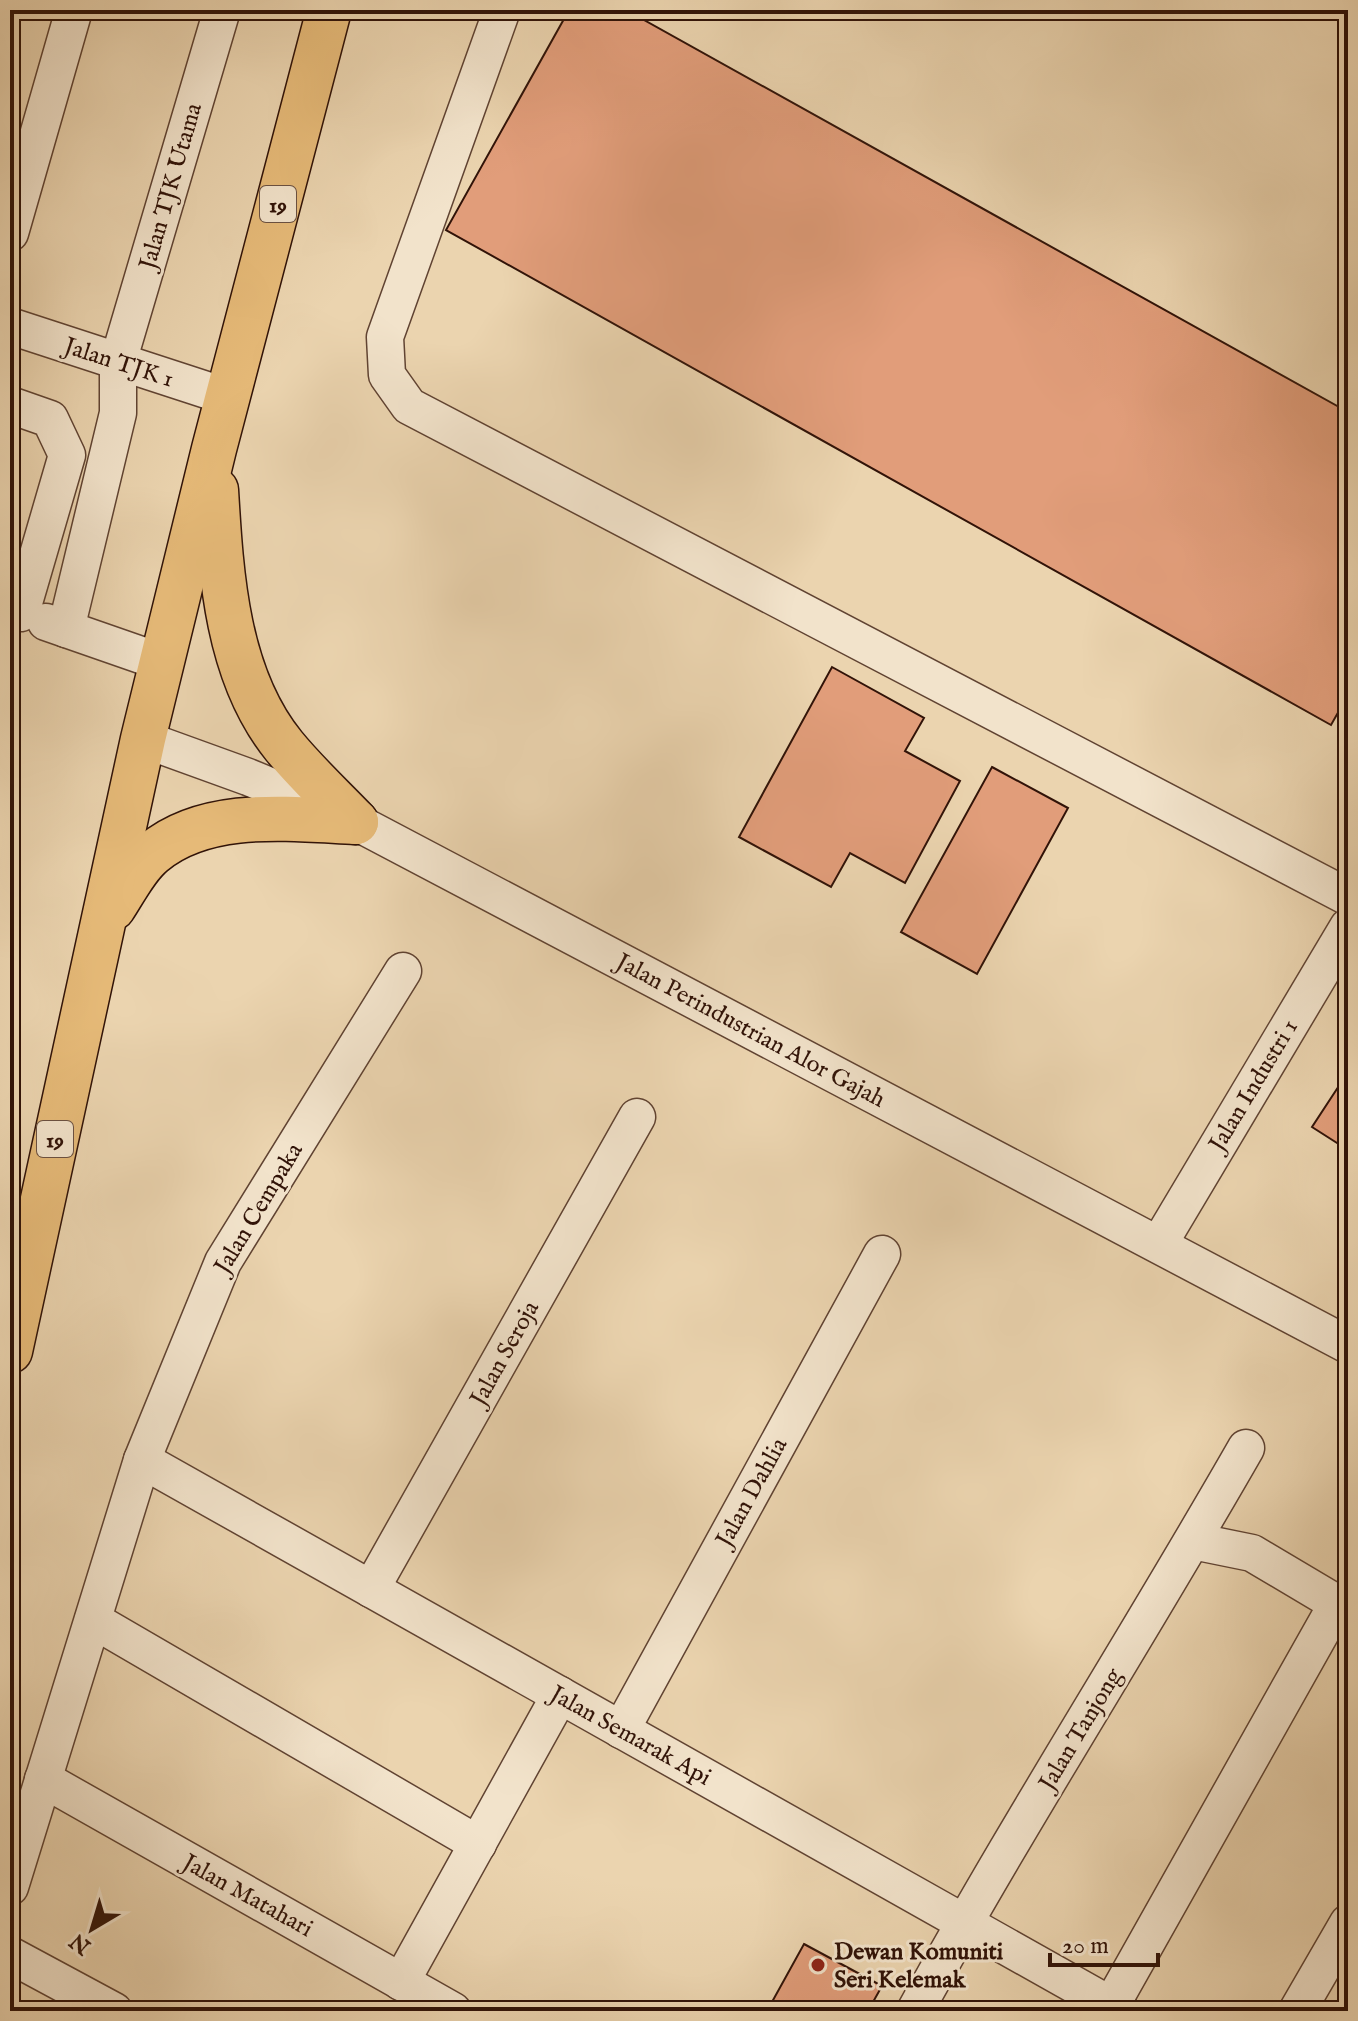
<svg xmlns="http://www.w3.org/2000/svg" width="1358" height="2021" viewBox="0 0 1358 2021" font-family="'IM FELL English',serif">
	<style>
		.building { fill: #e19d7a; stroke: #311308; stroke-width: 2 }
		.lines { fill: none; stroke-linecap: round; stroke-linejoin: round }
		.minor-casing { stroke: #604332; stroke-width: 39 }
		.major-casing { stroke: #311308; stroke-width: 47 }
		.minor { stroke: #f2e3cb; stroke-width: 36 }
		.major { stroke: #e6ba78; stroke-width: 44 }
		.poi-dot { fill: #8f2418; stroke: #f2e3cb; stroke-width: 3 }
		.labels { text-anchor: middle; stroke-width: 6; stroke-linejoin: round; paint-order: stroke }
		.shield { fill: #f2e3cb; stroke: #6b5142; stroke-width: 2 }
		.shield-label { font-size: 22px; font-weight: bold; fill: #311308 }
		.street-label { font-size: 24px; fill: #311308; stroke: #f2e3cb }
		.poi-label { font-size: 24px; font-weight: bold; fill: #311308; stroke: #f2e3cb; text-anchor: start }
	</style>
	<rect width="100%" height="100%" fill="#ebd4af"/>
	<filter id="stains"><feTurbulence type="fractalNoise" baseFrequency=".0025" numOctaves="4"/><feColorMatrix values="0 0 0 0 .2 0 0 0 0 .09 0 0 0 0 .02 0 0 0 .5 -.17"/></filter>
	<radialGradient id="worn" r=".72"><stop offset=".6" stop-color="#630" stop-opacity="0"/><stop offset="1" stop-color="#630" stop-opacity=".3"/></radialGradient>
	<g class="building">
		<path d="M569,10H626L1348,412V695L1331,725L446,230Z"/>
		<path d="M832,667L924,718L905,751L960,781L905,883L850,853L831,887L739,837Z"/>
		<path d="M992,767L1068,808L977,974L901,932Z"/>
		<path d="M1348,1072V1150L1312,1127Z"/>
		<path d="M804,1944L882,1986L868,2011H767Z"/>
	</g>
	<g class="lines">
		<g class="minor-casing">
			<g id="minor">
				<path d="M502,10L385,337L387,375L409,406L1348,897"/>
				<path d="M10,233L74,10"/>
				<path d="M10,326L228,397"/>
				<path d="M10,405L50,419L67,455L21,613"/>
				<path d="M46,622L161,662"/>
				<path d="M66,629L118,413V362L222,10"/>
				<path d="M143,739L248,777L356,822L1348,1345"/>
				<path d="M1159,1244L1348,927"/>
				<path d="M142,1460L1121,2011"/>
				<path d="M1193,1541L1252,1553L1348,1610"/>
				<path d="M371,1589L637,1117"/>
				<path d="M93,1620L478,1844"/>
				<path d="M621,1730L882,1254"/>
				<path d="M43,1779L453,2011"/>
				<path d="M10,1887L142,1460L223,1262L403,971"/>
				<path d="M10,1955L114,2011"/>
				<path d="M401,1982L560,1695"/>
				<path d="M915,2011C1020,1820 1138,1637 1246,1448"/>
				<path d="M1108,2011L1337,1604"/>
				<path d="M1297,2011L1348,1923"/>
			</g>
		</g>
		<g class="major-casing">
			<g id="major">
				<path d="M216,490C221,576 227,676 284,746C306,773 332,797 356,822"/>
				<path d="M113,908C125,890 136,867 153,853C207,808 291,819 356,822"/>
				<path d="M10,1351L143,739L214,449L329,10"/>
			</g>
		</g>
		<use href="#minor" class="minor"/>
		<use href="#major" class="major"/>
	</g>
	<circle class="poi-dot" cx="818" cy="1965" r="8"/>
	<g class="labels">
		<g class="shield">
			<rect x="260" y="186" width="36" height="36" rx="6"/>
			<rect x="37" y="1121" width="36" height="36" rx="6"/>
		</g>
		<g class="shield-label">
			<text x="278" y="212">19</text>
			<text x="55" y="1147">19</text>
		</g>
		<g class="street-label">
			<text transform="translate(170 186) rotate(-74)" y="8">Jalan TJK Utama</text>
			<text transform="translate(119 362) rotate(18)" y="8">Jalan TJK 1</text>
			<text transform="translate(751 1030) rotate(28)" y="8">Jalan Perindustrian Alor Gajah</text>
			<text transform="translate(1253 1085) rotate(-59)" y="8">Jalan Industri 1</text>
			<text transform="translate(258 1208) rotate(-59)" y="8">Jalan Cempaka</text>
			<text transform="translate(504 1353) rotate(-61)" y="8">Jalan Seroja</text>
			<text transform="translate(751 1492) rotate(-61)" y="8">Jalan Dahlia</text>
			<text transform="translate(1080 1729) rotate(-59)" y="8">Jalan Tanjong</text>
			<text transform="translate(631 1735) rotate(29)" y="8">Jalan Semarak Api</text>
			<text transform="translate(248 1895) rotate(29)" y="8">Jalan Matahari</text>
		</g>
		<g class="poi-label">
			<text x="834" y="1959">Dewan Komuniti<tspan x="834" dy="28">Seri Kelemak</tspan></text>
		</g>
	</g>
	<rect width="1358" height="2021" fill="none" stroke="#ebd4af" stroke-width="40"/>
	<rect x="12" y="12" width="1334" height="1997" fill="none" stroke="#311308" stroke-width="4"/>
	<rect x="20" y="20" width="1318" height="1981" fill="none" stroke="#311308" stroke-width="2"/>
	<g transform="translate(92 1929) rotate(218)" stroke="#f2e3cb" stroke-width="6" paint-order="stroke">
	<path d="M0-6L14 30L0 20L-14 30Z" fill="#311308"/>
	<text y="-12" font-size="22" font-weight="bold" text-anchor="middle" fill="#311308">N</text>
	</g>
	<path d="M1050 1953v12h108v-12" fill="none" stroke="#311308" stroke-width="4"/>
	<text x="1062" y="1953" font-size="24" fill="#311308" stroke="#f2e3cb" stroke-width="6" paint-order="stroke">20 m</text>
	<rect width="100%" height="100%" filter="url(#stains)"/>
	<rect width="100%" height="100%" fill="url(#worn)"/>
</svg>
